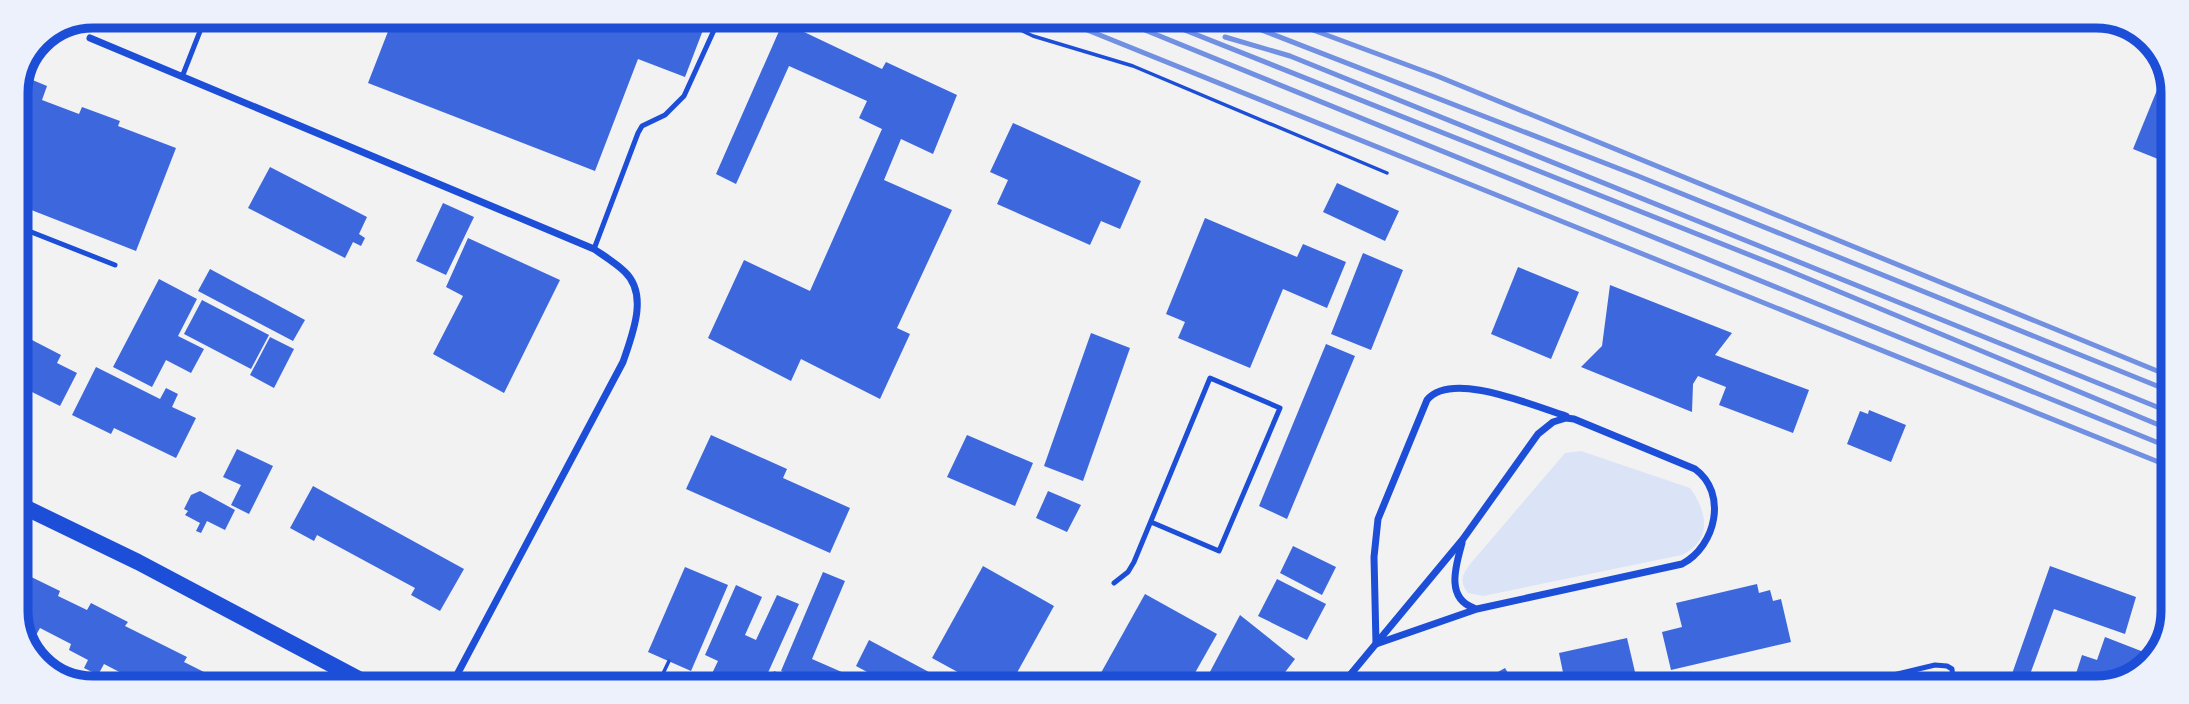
<svg xmlns="http://www.w3.org/2000/svg" width="2189" height="704" viewBox="0 0 2189 704" font-family="Roboto,sans-serif">
	<style>
		.green { fill: #dbe4f7 }
		.building { fill: #3d67dc }
		.lines { fill: none; stroke-linecap: round; stroke-linejoin: round }
		.path { stroke: #1d4ed8; stroke-width: 3.5 }
		.service { stroke: #1d4ed8; stroke-width: 5 }
		.minor { stroke: #1d4ed8; stroke-width: 7 }
		.primary { stroke: #1d4ed8; stroke-width: 16 }
		.rail { stroke: #7290e2; stroke-width: 5 }
		.rim { fill: none; stroke: #1d4ed8; stroke-width: 9 }
	</style>
	<rect width="100%" height="100%" fill="#f2f2f2"/>
	<path class="green" d="M1581,451L1690,488C1707,511 1713,540 1682,555L1483,596L1468,593C1458,581 1463,573 1471,563L1565,453Z"/>
	<g class="building">
		<path d="M394,16L708,17L685,77L638,59L595,171L368,83Z"/>
		<path d="M783,22L882,69L886,62L957,95L933,154L901,139L884,180L952,210L897,328L910,334L880,399L801,359L791,381L708,338L744,260L810,291L882,129L859,118L867,101L789,66L736,184L716,174Z"/>
		<path d="M2166,68L2173,87V165L2133,149Z"/>
		<path d="M23,76L47,86L42,100L79,114L82,107L120,121L118,126L176,148L136,251L16,204V92Z"/>
		<path d="M1013,123L1141,181L1120,229L1101,221L1090,245L997,204L1008,180L990,172Z"/>
		<path d="M270,167L367,217L359,234L365,238L361,246L353,242L345,258L248,208Z"/>
		<path d="M1337,183L1399,211L1385,241L1323,212Z"/>
		<path d="M443,203L474,217L446,275L416,261Z"/>
		<path d="M1205,218L1297,257L1303,244L1346,262L1327,308L1283,289L1250,368L1178,338L1185,322L1166,314Z"/>
		<path d="M468,238L560,280L504,393L433,354L463,296L446,287Z"/>
		<path d="M1363,253L1403,270L1371,350L1331,334Z"/>
		<path d="M1518,267L1579,292L1551,359L1491,334Z"/>
		<path d="M210,269L305,320L293,341L198,291Z"/>
		<path d="M159,279L197,299L178,336L204,349L191,373L166,360L152,387L113,367Z"/>
		<path d="M1610,285L1732,333L1715,355L1809,390L1793,433L1719,405L1726,387L1698,376L1693,384L1692,412L1581,367L1602,346Z"/>
		<path d="M202,300L269,335L251,369L184,334Z"/>
		<path d="M16,307L24,311L16,327Z"/>
		<path d="M1091,333L1130,348L1083,481L1044,466Z"/>
		<path d="M16,336L30,344L32,340L61,355L57,363L77,373L60,406L22,387L20,390L16,388Z"/>
		<path d="M270,337L294,349L274,388L250,375Z"/>
		<path d="M1326,344L1355,356L1287,519L1259,506Z"/>
		<path d="M96,367L160,399L166,388L178,394L172,407L196,418L176,458L114,428L111,434L72,415Z"/>
		<path d="M1869,410L1906,425L1891,462L1847,444L1860,411L1868,414Z"/>
		<path d="M711,435L787,469L783,478L850,508L830,553L686,489Z"/>
		<path d="M967,435L1033,463L1015,506L947,477Z"/>
		<path d="M237,449L273,466L249,514L231,505L241,485L223,477Z"/>
		<path d="M313,486L464,569L440,611L411,595L415,588L317,535L314,541L290,528Z"/>
		<path d="M200,491L235,510L225,530L207,521L201,533L196,531L200,523L185,515L188,511L184,509L191,495Z"/>
		<path d="M1048,491L1081,505L1067,532L1036,518Z"/>
		<path d="M1293,546L1336,567L1322,595L1280,573Z"/>
		<path d="M983,566L1054,606L1009,687H985L932,658Z"/>
		<path d="M2050,566L2136,597L2125,634L2054,609L2025,688H2007Z"/>
		<path d="M685,567L728,585L691,671L648,652Z"/>
		<path d="M823,572L845,581L812,659L876,687H817L781,671Z"/>
		<path d="M23,573L60,591L58,596L87,610L91,603L128,622L125,626L187,657L184,662L220,680L222,675L243,686H130L133,679L104,664L98,675L84,668L88,660L69,650L71,644L40,628L35,637L22,630L16,617V576L20,578Z"/>
		<path d="M1277,579L1326,604L1307,640L1258,616Z"/>
		<path d="M1757,584L1759,593L1770,590L1773,601L1781,599L1791,642L1671,670L1662,632L1682,627L1676,603Z"/>
		<path d="M736,585L762,597L745,635L756,640L777,595L799,604L762,686H706L718,661L705,655Z"/>
		<path d="M1145,594L1217,634L1187,687H1109L1097,680Z"/>
		<path d="M1240,615L1295,659L1274,687H1202Z"/>
		<path d="M2105,637L2154,656L2143,672L2097,688H2079L2072,686L2082,655L2097,660Z"/>
		<path d="M1627,638L1635,672L1566,687L1559,653Z"/>
		<path d="M869,640L957,687H895L856,666Z"/>
		<path d="M1505,668L1513,681L1528,672L1537,687H1471Z"/>
		<path d="M774,671L791,678L788,686H768Z"/>
	</g>
	<g class="lines">
		<g class="path">
			<path d="M993,17L1033,36L1133,66L1387,173"/>
			<path d="M657,686L669,661"/>
		</g>
		<g class="service">
			<path d="M182,77L206,16"/>
			<path d="M16,226L115,265"/>
			<path d="M594,249L638,133L642,126L665,115L684,96L720,17"/>
			<path d="M1114,583L1128,572L1134,562L1210,378L1280,408L1219,551L1151,522"/>
			<path d="M1064,687L1070,675"/>
			<path d="M1839,688L1935,665L1947,666L1952,669L1954,688"/>
		</g>
		<g class="minor">
			<path d="M90,38L594,249C604,256 616,263 625,272C649,295 632,335 623,362L451,686"/>
			<path d="M1462,543C1456,565 1445,598 1474,608"/>
			<path d="M1376,644L1374,557L1378,519L1427,400C1452,370 1533,406 1566,416"/>
			<path d="M1340,687L1463,539L1538,434L1553,422L1566,418L1574,419L1695,469C1728,493 1716,546 1682,564L1477,609L1376,644"/>
		</g>
		<path class="primary" d="M16,503L138,562L372,686"/>
		<g class="rail">
			<path d="M1055,17L2171,467"/>
			<path d="M1113,17L2171,448"/>
			<path d="M1152,17L1785,269L2171,430"/>
			<path d="M1228,17L1638,176L2172,392"/>
			<path d="M1278,17L1437,76L2172,377"/>
			<path d="M1225,37L1290,56L2172,413"/>
		</g>
	</g>
	<path d="M0 0H2189V704H0ZM93 28H2096A65 65 0 0 1 2161 93V611A65 65 0 0 1 2096 676H93A65 65 0 0 1 28 611V93A65 65 0 0 1 93 28Z" fill="#edf1fc" fill-rule="evenodd"/>
	<path class="rim" d="M93 28H2096A65 65 0 0 1 2161 93V611A65 65 0 0 1 2096 676H93A65 65 0 0 1 28 611V93A65 65 0 0 1 93 28Z"/>
</svg>
